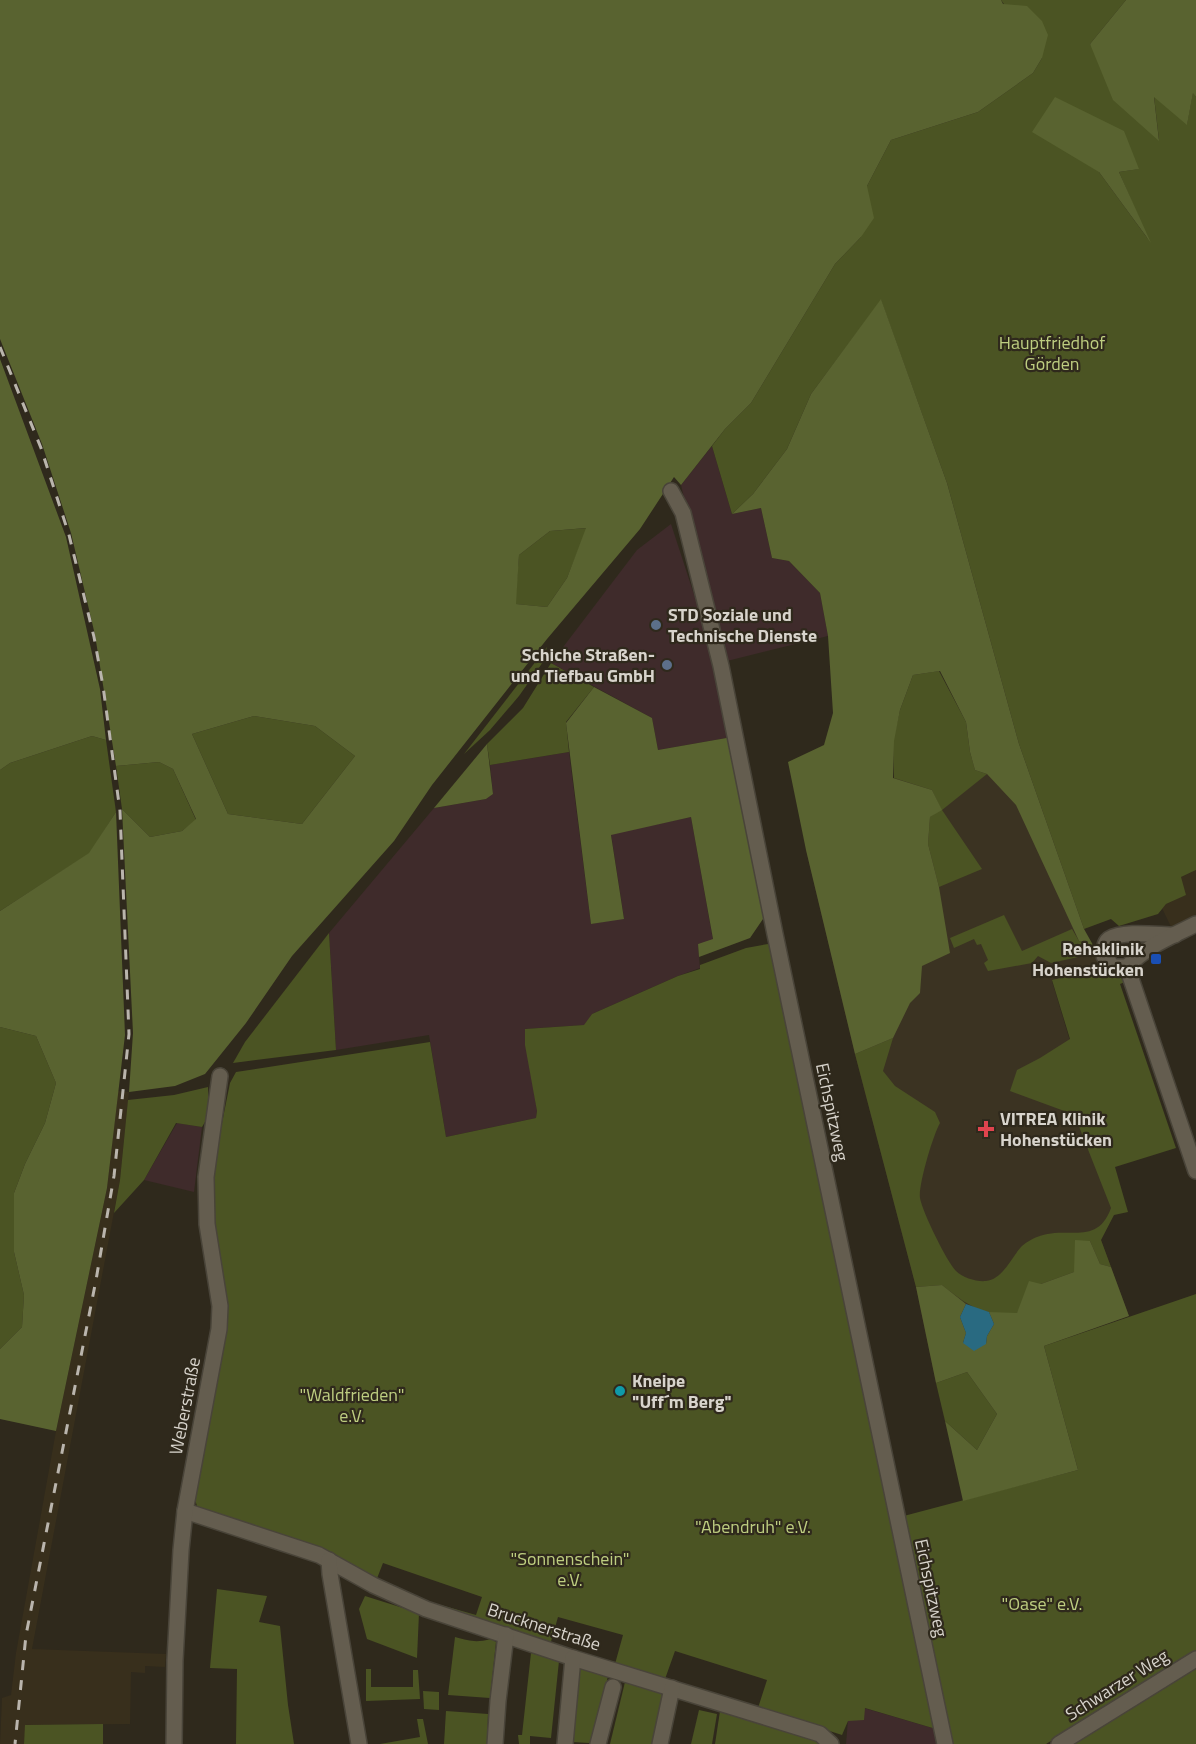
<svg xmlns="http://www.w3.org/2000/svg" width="1196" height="1744" viewBox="0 0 1196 1744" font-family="'Titillium Web',sans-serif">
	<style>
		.built { fill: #382f1c }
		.industrial { fill: #3f2b2b }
		.medical { fill: #3b3322 }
		.green { fill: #4b5423; fill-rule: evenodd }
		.forest { fill: #596330; fill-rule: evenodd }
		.water { fill: #296a81 }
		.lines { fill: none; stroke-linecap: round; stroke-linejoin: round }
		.minor-casing { stroke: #494439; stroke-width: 18 }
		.minor { stroke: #645d4f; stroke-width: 15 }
		.rail { stroke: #bab5ad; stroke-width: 3; stroke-dasharray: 10 10; stroke-linecap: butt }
		.service-dot { fill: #5c6f8a; stroke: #2f291c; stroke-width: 2 }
		.transit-dot { fill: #1a4fb4; stroke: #2f291c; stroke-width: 2 }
		.health-dot { fill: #e0444e; stroke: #2f291c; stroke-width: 2 }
		.culture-dot { fill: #0f9aa8; stroke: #2f291c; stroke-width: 2 }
		.labels { text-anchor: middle; stroke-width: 4.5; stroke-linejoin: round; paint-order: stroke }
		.park-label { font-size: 18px; fill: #bece80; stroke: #2f291c }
		.poi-label { font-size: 18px; font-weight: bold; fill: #d8d4cc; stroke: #2f291c; text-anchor: start }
		.street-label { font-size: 18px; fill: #d8d4cc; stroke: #2f291c }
	</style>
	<rect width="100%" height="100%" fill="#2f291c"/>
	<g class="built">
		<path d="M1196,870V917L1172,929L1162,908L1166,904L1185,895L1181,880V877Z"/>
		<path d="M118,1091L129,1092L120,1180L32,1649L166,1654L165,1667L145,1666V1673L131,1672L130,1724L26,1725L24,1744H0L2,1698L11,1695L16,1653L56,1431L107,1188Z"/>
	</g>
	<g class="industrial">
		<path d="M712,446L732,514L761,508L772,558L789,561L820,593L828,636L723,662L681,485Z"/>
		<path d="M671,524L718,668L732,737L658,750L652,718L551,663L637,550Z"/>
		<path d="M569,752L591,924L624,918L611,834L691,817L713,940L698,944L700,968L678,976L592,1014L585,1025L525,1029L537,1111L536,1118L446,1137L429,1035L336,1050L329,933L434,808L486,799L493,794L490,765Z"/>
		<path d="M177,1123L202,1127L194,1192L144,1180Z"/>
		<path d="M864,1708L936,1729L940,1744H846L848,1720Z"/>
	</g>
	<path class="medical" d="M1019,745L1084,929L1103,968L1052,981L1119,1204L1101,1240L1129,1316L936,1383L916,1287L855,1054L806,850L893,778Z"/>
	<g class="green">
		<path d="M1001,0H1126L1090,44L1159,140L1154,96L1187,124L1193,92L1196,97V870L1181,877L1186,895L1166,904L1158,914L1119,926L1111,919L1084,929L1019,744L947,483L881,300L811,394L787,449L753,494L732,514L712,446L725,429L751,403L835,264L861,237L867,186L891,140L978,112L1033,73L1042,58ZM1138,169L1119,172L1148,239L1099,172Z"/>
		<path d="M587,528L567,578L547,607L515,604L519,555L550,531Z"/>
		<path d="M547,647L543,662L519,696L490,730L464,754Z"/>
		<path d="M551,663L594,687L566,722L569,752L490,765L487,744L523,708Z"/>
		<path d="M939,671L966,722L970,752L975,770L987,774L942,810L982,869L939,887L928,844L930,817L941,809L932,790L894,778L893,741L900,710L913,675Z"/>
		<path d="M254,716L315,726L355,756L302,824L228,814L192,734Z"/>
		<path d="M92,736L106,740L116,812L90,853L0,911V770L10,763Z"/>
		<path d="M159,762L173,769L196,820L182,831L150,837L122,809L116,766Z"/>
		<path d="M1004,915L1022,951L1072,929L1079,941L1093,945L1092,954L1051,963L1038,956L1032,963L988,971L984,963L988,960L981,944L977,945L974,939L954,948L950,938Z"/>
		<path d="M329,933L336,1050L233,1063L245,1042Z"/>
		<path d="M768,944L775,950L936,1729L865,1708L864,1720L848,1721L842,1735L758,1708L767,1680L675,1651L665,1679L615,1664L623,1635L558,1617L550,1645L435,1606L434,1603L476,1615L482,1597L383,1563L376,1581L204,1511L197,1506L194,1496L223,1334L213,1235L211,1178L230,1083L236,1072L430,1042L446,1137L536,1118L537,1111L525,1045V1029L584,1025L592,1014L678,976L700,969V965L746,948Z"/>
		<path d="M1103,968L1113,970L1125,982L1120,984L1176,1148L1115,1167L1128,1212L1114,1215L1101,1240L1111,1267L1100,1264L1090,1241L1074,1272L1041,1284L1017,1313C1007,1313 997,1314 988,1312C970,1308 956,1296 942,1285L916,1287L855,1054L893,1038L883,1071L895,1086L935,1112L940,1123C933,1135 918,1186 920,1198C922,1211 947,1262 956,1271C963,1278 977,1282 986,1281C1003,1279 1011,1258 1021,1247C1025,1243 1032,1239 1037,1237C1067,1225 1097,1247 1111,1208L1078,1124L1067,1112L1010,1091L1017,1070L1040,1058L1070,1039L1052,980Z"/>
		<path d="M0,1027L36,1036L56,1083L45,1123L25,1164L14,1193V1252L24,1295L22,1327L0,1349Z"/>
		<path d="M208,1087L209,1115L202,1127L176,1123L144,1180L114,1213L120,1180L128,1100L174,1095Z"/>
		<path d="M1196,1294V1651L1046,1744H948L900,1517L1078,1470L1044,1346Z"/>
		<path d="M967,1372L997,1414L977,1450L945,1421L936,1383Z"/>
		<path d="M217,1589L267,1596L259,1622L280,1626L288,1705L294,1744H236L237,1669L210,1668Z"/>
		<path d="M365,1596L419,1613L417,1658L367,1639L359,1609Z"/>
		<path d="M455,1637C471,1641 475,1643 491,1639L496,1642L490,1698L448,1695Z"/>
		<path d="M531,1653L559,1661L551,1738L530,1736V1744H519L518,1735H522Z"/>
		<path d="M1196,1663V1744H1067Z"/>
		<path d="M577,1667L608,1676L593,1739L589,1743L572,1742Z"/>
		<path d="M366,1669H371V1687H413V1670H418L420,1699L366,1701Z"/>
		<path d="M625,1682L664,1693L653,1744H610Z"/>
		<path d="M423,1691L439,1692V1710L424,1709Z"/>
		<path d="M699,1710L717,1714L712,1744H691Z"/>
		<path d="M446,1711L488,1714L487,1744H444Z"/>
		<path d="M720,1711L747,1715L821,1738L824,1744H715Z"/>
		<path d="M417,1719H423L428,1744H380L420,1737Z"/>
		<path d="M103,1724V1744H24L25,1725Z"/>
	</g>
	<g class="forest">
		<path d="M0,0H1001L1003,4L1027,6L1042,21L1048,35L1042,58L1033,73L978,112L891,140L867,186L874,218L861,237L835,264L751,403L725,429L681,485L674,477L640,529L547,639L432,785L394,841L292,956L246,1023L205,1074L175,1086L129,1092L133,1033L122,809L150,837L182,831L196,819L173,769L159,762L116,766L95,635L71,533L42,444L0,339ZM586,528L567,578L547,607L516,604L519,555L550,531ZM254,716L315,726L355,756L302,824L228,814L192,734Z"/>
		<path d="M1126,0H1196V97L1193,93L1187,125L1154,97L1159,141L1113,100L1090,44Z"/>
		<path d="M1055,97L1124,131L1139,169L1119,172L1151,243L1099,172L1032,132Z"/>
		<path d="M881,299L947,483L1019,744L1084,929L1093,945L1079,941L1016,805L987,774L975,770L970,752L966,722L940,671L913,675L900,710L894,741L893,778L932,790L942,810L930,817L928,844L939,887L950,953L922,966L920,993L910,1003L893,1038L855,1054L806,850L788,762L824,745L833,713L828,636L820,593L789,561L772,558L761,508L732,514L753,494L787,449L811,394Z"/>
		<path d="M0,359L66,537L100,689L106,740L92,736L10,763L0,770Z"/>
		<path d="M594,687L652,718L658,750L732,737L767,913L750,938L699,957L698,944L713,939L691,817L611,835L624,919L591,924L566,723Z"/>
		<path d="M487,744L493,794L486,799L434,808Z"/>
		<path d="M116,812L125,1035L107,1188L56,1431L0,1419V1349L22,1327L24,1295L14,1252V1193L25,1164L45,1123L56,1083L36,1036L0,1027V911L89,853Z"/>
		<path d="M1075,1240L1090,1241L1100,1264L1111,1267L1129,1316L1044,1346L1078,1470L963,1501L945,1421L977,1450L997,1414L967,1372L936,1383L916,1287L942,1285L966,1304L960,1317L966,1333L963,1343L986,1344L987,1336L994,1324L989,1312L1017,1313L1029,1281L1041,1284L1074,1272Z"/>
	</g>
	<path class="water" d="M966,1304L989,1312L994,1324L987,1336L986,1344L974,1351L963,1343L966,1333L960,1317Z"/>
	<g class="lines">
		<g class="minor-casing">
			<g id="minor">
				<path d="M671,491L683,513L721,666L775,934L945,1744"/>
				<path d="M1127,967L1196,1171"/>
				<path d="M1127,967H1113L1104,956C1104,950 1104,943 1109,939C1123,930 1159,935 1175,935"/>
				<path d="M1127,967C1146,946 1171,937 1196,924"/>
				<path d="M185,1511L319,1555L373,1585L426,1609L573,1658L820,1734L831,1744"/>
				<path d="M329,1560L330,1574L359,1744"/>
				<path d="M174,1744L175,1660L181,1550L185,1511L219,1329L220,1306L207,1224L206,1177L220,1076"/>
				<path d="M495,1744L498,1701L506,1635"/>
				<path d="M565,1744L573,1658"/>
				<path d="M598,1744L613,1687"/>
				<path d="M660,1744L672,1688"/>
				<path d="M1059,1744L1196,1659"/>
			</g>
		</g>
		<use href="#minor" class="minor"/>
		<path class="rail" d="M0,347L41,448L69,535L94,637L103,686L120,811L129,1034L114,1176L96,1280L26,1635L15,1744"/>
	</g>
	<g class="service-dot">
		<circle cx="656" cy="625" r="6"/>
		<circle cx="667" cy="665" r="6"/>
	</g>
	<rect class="transit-dot" x="1150" y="953" width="12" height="12" rx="3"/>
	<path class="health-dot" d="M983 1120h6v6h6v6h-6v6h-6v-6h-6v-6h6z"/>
	<circle class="culture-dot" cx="620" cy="1391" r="6"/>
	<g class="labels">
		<g class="park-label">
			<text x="1052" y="349">Hauptfriedhof<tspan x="1052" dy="21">Görden</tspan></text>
			<text x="352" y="1401">"Waldfrieden"<tspan x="352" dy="21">e.V.</tspan></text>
			<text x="753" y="1533">"Abendruh" e.V.</text>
			<text x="570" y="1565">"Sonnenschein"<tspan x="570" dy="21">e.V.</tspan></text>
			<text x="1042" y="1610">"Oase" e.V.</text>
		</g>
		<g class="poi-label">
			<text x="668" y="621">STD Soziale und<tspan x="668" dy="21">Technische Dienste</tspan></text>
			<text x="655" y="661" text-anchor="end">Schiche Straßen-<tspan x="655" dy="21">und Tiefbau GmbH</tspan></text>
			<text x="1144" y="955" text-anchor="end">Rehaklinik<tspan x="1144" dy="21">Hohenstücken</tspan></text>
			<text x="1000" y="1125">VITREA Klinik<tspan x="1000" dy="21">Hohenstücken</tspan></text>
			<text x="632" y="1387">Kneipe<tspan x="632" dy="21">"Uff´m Berg"</tspan></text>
		</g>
		<g class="street-label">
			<text transform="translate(832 1112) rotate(78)" y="6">Eichspitzweg</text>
			<text transform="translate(185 1406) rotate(-79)" y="6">Weberstraße</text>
			<text transform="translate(931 1588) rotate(78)" y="6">Eichspitzweg</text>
			<text transform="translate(544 1627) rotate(18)" y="6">Brucknerstraße</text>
			<text transform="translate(1117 1685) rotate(-32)" y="6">Schwarzer Weg</text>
		</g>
	</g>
</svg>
